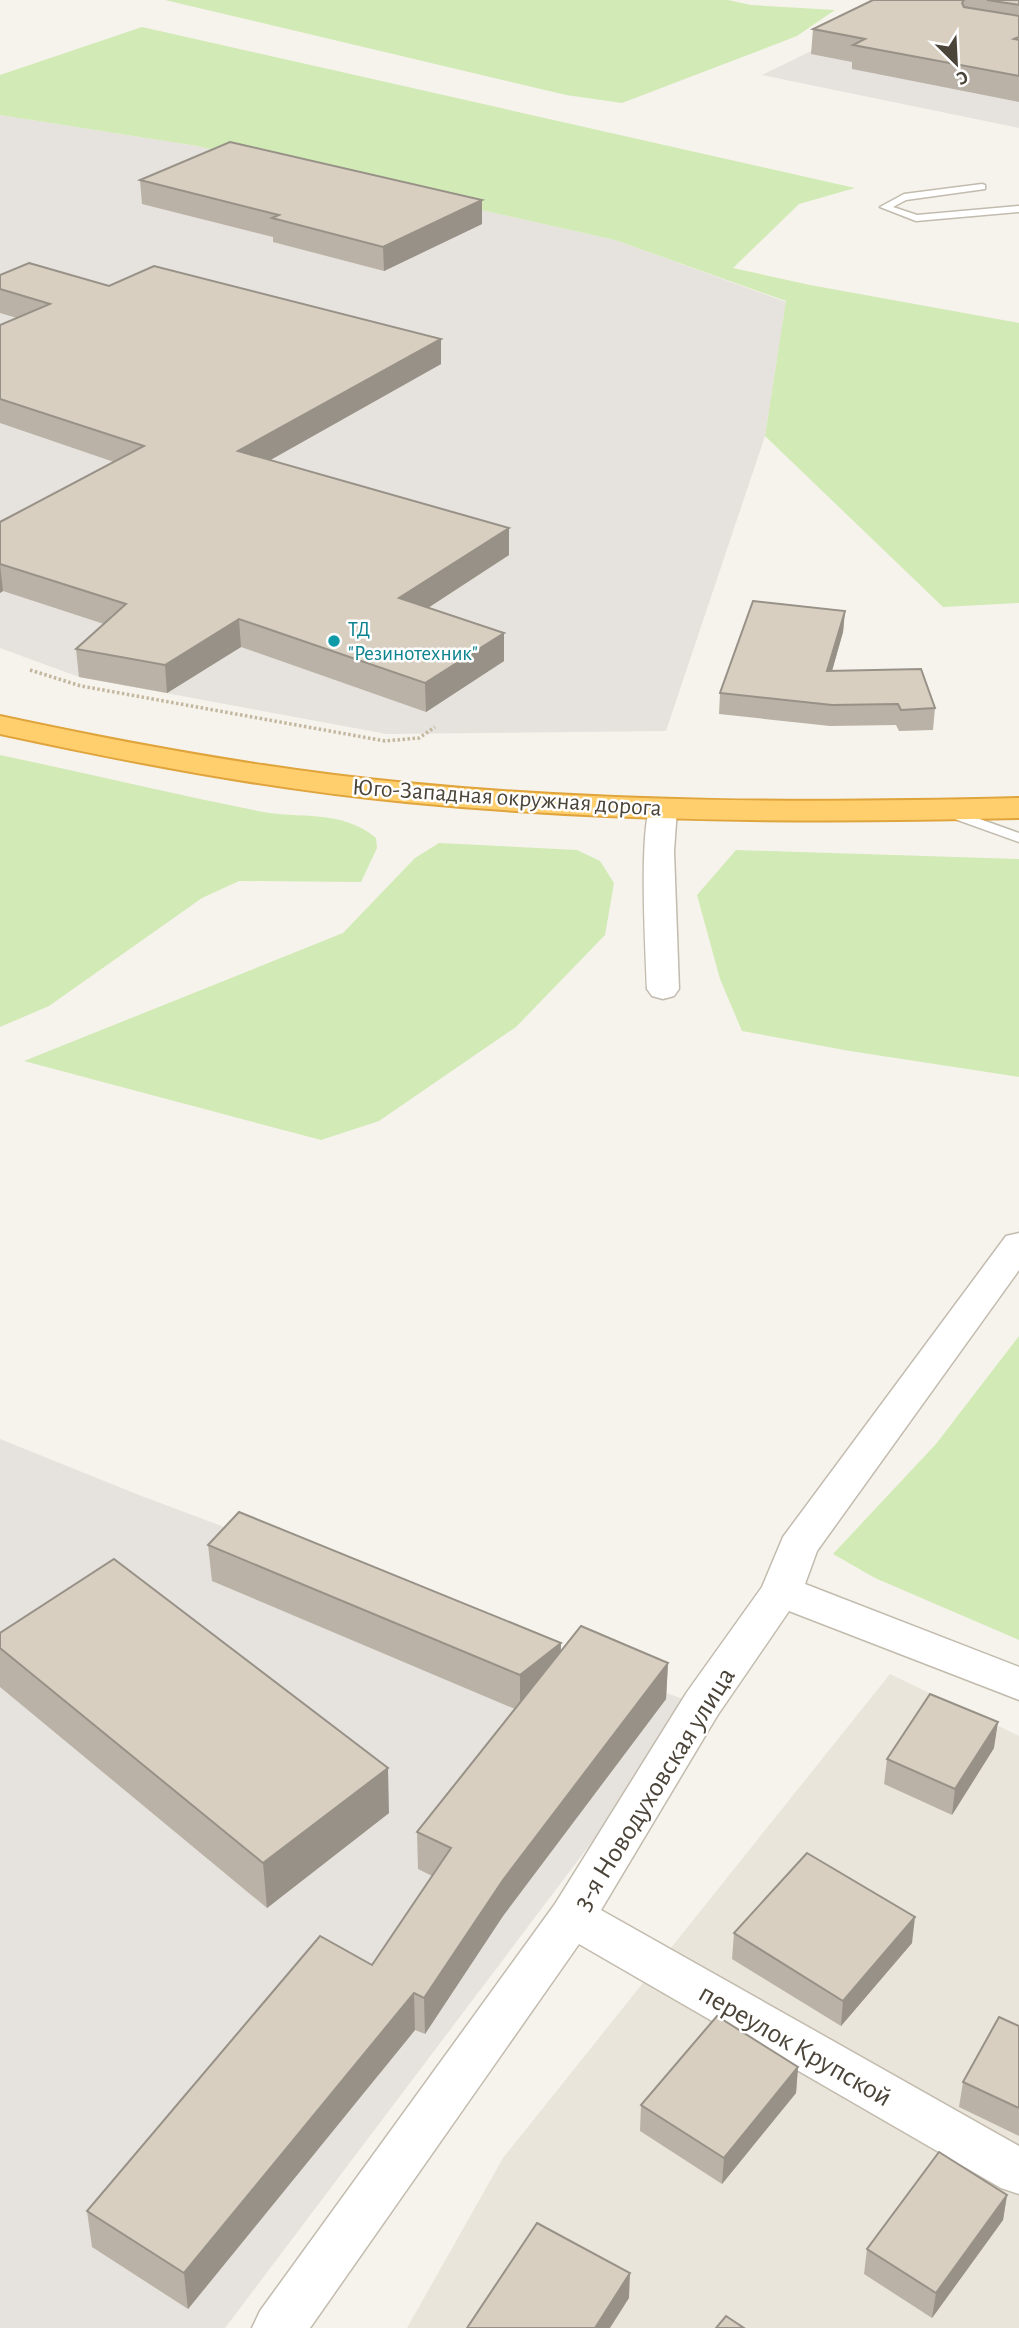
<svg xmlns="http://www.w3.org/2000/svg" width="1019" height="2328" viewBox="0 0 1019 2328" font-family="'Alegreya Sans',sans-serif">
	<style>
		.residential { fill: #eae5da }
		.industrial { fill: #e6e2dd }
		.green { fill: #d2eab5 }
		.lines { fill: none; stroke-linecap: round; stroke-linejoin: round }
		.lane-casing { stroke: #c2bbae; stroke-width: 3 }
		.street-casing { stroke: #c2bbae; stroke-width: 3 }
		.highway-casing { stroke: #e0a43c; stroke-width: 4 }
		.path { stroke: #c4b79f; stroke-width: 3.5; stroke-dasharray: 2.5 2.5; stroke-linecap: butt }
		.lane { fill: #fff; fill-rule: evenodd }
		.street { fill: #fff; fill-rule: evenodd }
		.highway { fill: #ffcf6e; fill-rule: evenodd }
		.wall { fill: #bab2a6 }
		.shaded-wall { fill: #979187 }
		.building { fill: #d8cfc1; stroke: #979187; stroke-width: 2 }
		.culture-dot { fill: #0f9aa8; stroke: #fff; stroke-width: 2.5 }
		.labels { text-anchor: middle; stroke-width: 5; stroke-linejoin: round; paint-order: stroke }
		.far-culture-label { font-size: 21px; fill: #0d838f; stroke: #fff; text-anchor: start }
		.street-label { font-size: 24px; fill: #4b4439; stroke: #fff }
		.near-street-label { font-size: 28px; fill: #4b4439; stroke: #fff }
	</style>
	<rect width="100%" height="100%" fill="#f6f3ec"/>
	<path class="residential" d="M890,1674L1019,1736V2328H407L503,2158Z"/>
	<g class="industrial">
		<path d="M916,0H1019V128L762,75Z"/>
		<path d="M0,115L197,146L615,240L786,302L765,436L666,731L387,734L79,677L0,648Z"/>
		<path d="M0,1439L139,1495L696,1704L225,2328H0Z"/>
	</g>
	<g class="green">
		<path d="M165,0H728L751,5L835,10L797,36L622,103L566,95Z"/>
		<path d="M142,27L855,188L799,204L733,268L810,285L1019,323V603L943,607L765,436L786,301L615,240L197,146L0,115V75Z"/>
		<path d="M0,755C86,773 172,794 258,811C300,820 340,808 376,838L377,848L361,882L239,881L202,898L49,1006L0,1027Z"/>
		<path d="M439,843L577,850L600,861L614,883L605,935L516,1027L379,1121L321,1140L24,1061L343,933L415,858Z"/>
		<path d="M736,850L1019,859V1077L850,1051L742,1031L720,979L697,895Z"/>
		<path d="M1019,1336V1640L875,1578L833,1554L936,1444Z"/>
	</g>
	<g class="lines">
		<g class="lane-casing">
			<g id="lane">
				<path d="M982,184L985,185V189L906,200L893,207L917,215L1019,206V212L916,221L880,207L904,194Z"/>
				<path d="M946,807L1019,833V842L941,814L939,811Z"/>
			</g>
		</g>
		<g class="street-casing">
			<g id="street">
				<path d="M662,800L672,803L677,809L674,851L679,989L674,996L663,999L652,996L647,989C646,957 638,823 652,803Z"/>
				<path d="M1019,1233V1270L817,1551L805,1584L1019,1667V1700L789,1611L717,1716L601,1910L1019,2146V2194L1001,2188L579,1944L310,2328H252L260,2311L555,1904L687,1692L762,1587L783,1537L1006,1236Z"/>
			</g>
		</g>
		<g class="highway-casing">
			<path id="highway" d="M0,716C134,745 270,770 407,783C610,803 814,803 1019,798V818C814,823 610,822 406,802C270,789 134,763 0,734Z"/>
		</g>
		<path class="path" d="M30,670L81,686L385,741L419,738L435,727"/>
		<use href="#lane" class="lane"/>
		<use href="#street" class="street"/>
		<use href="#highway" class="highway"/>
	</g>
	<g class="wall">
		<path d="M873,0H1019V102L852,69V62L811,54L813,29Z"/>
		<path d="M140,180L482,200V224L384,271L273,242V237L142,204Z"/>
		<path d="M0,275L109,286L441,339V364L270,460L509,555L428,608L504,661L426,712L241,647L167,693L79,677L76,649L104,624L3,591L0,593V522L114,462L0,423V325L17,318L0,313Z"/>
		<path d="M845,611L843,632L832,671L935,708L933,730L899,731L896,725L830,726L719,714L720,693Z"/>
		<path d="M208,1545L561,1643L560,1652L668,1663L666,1699L503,1916L425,2034L415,2030L188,2309L92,2247L87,2211L372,1965L432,1876L418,1869L417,1832L515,1709L212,1581Z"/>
		<path d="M0,1633L389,1813L267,1908L0,1687Z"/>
		<path d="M994,1748L952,1815L884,1784L887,1759Z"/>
		<path d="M734,1933L912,1943L841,2026L732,1959Z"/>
		<path d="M1019,2026V2136L959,2107L963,2082Z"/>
		<path d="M798,2067L796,2093L722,2184L640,2131L641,2105Z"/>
		<path d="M1007,2195L1003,2220L932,2318L864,2274L867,2249Z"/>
	</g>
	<g class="shaded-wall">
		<path d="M482,200V224L384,271L383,247Z"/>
		<path d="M441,339V364L240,477L238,451Z"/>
		<path d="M509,528V555L400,626L399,598Z"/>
		<path d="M0,564L3,591L0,593Z"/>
		<path d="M845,611L843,632L826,692L827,671Z"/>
		<path d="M239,619L241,647L167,693L165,665Z"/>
		<path d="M504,633V661L426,712L425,683Z"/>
		<path d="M561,1643L560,1680L520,1711V1675Z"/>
		<path d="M668,1663L666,1699L503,1916L425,2034L424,1998L503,1880Z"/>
		<path d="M998,1722L994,1748L952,1815L955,1789Z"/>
		<path d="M388,1768L389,1813L267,1908L263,1863Z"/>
		<path d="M915,1917L912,1943L841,2026L843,2001Z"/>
		<path d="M414,1993L415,2030L188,2309L184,2273Z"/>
		<path d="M798,2067L796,2093L722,2184L724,2158Z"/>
		<path d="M1007,2195L1003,2220L932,2318L936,2293Z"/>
		<path d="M630,2273L629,2298L610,2328H595Z"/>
	</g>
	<g class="building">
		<path d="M873,0H964L962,3L964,7L1019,16V37L1014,39L1019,40V76L853,45L865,39L813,29Z"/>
		<path d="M987,0H1019V5Z"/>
		<path d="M230,142L482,200L383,247L272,218L279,215L140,180Z"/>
		<path d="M29,263L109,286L154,266L441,339L238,451L509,528L399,598L504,633L425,683L239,619L165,665L76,649L126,604L0,564V522L144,446L0,399V325L50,304L0,289V275Z"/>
		<path d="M753,601L845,611L827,671L921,669L935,708L901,710L898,704L832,705L720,693Z"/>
		<path d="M239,1512L561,1643L520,1675L208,1545Z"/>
		<path d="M114,1559L388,1768L263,1863L0,1648V1633Z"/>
		<path d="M581,1626L668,1663L503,1880L424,1998L414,1993L184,2273L87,2211L320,1936L372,1965L451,1848L417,1832Z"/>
		<path d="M930,1694L998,1722L955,1789L887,1759Z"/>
		<path d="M807,1853L915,1917L843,2001L734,1933Z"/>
		<path d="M717,2016L798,2067L724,2158L641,2105Z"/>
		<path d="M999,2017L1019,2026V2108L963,2082Z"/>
		<path d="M939,2152L1007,2195L936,2293L867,2249Z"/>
		<path d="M537,2223L630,2273L595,2328H467Z"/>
		<path d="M726,2316L744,2328H716Z"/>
	</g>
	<circle class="culture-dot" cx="334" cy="641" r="7"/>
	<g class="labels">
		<g class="far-culture-label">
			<text x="348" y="636">ТД<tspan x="348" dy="24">"Резинотехник"</tspan></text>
		</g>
		<g class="street-label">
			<text transform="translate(507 797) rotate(4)" y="8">Юго-Западная окружная дорога</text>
		</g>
		<g class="near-street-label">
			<text transform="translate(653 1788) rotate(-58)" y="10">3-я Новодуховская улица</text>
			<text transform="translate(796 2044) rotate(30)" y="10">переулок Крупской</text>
		</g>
	</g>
	<g transform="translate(956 63) rotate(156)" stroke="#ffffff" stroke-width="5" paint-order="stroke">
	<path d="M0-5L12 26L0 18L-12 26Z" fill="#4b4439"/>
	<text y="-10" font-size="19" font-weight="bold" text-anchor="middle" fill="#4b4439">С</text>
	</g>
</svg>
